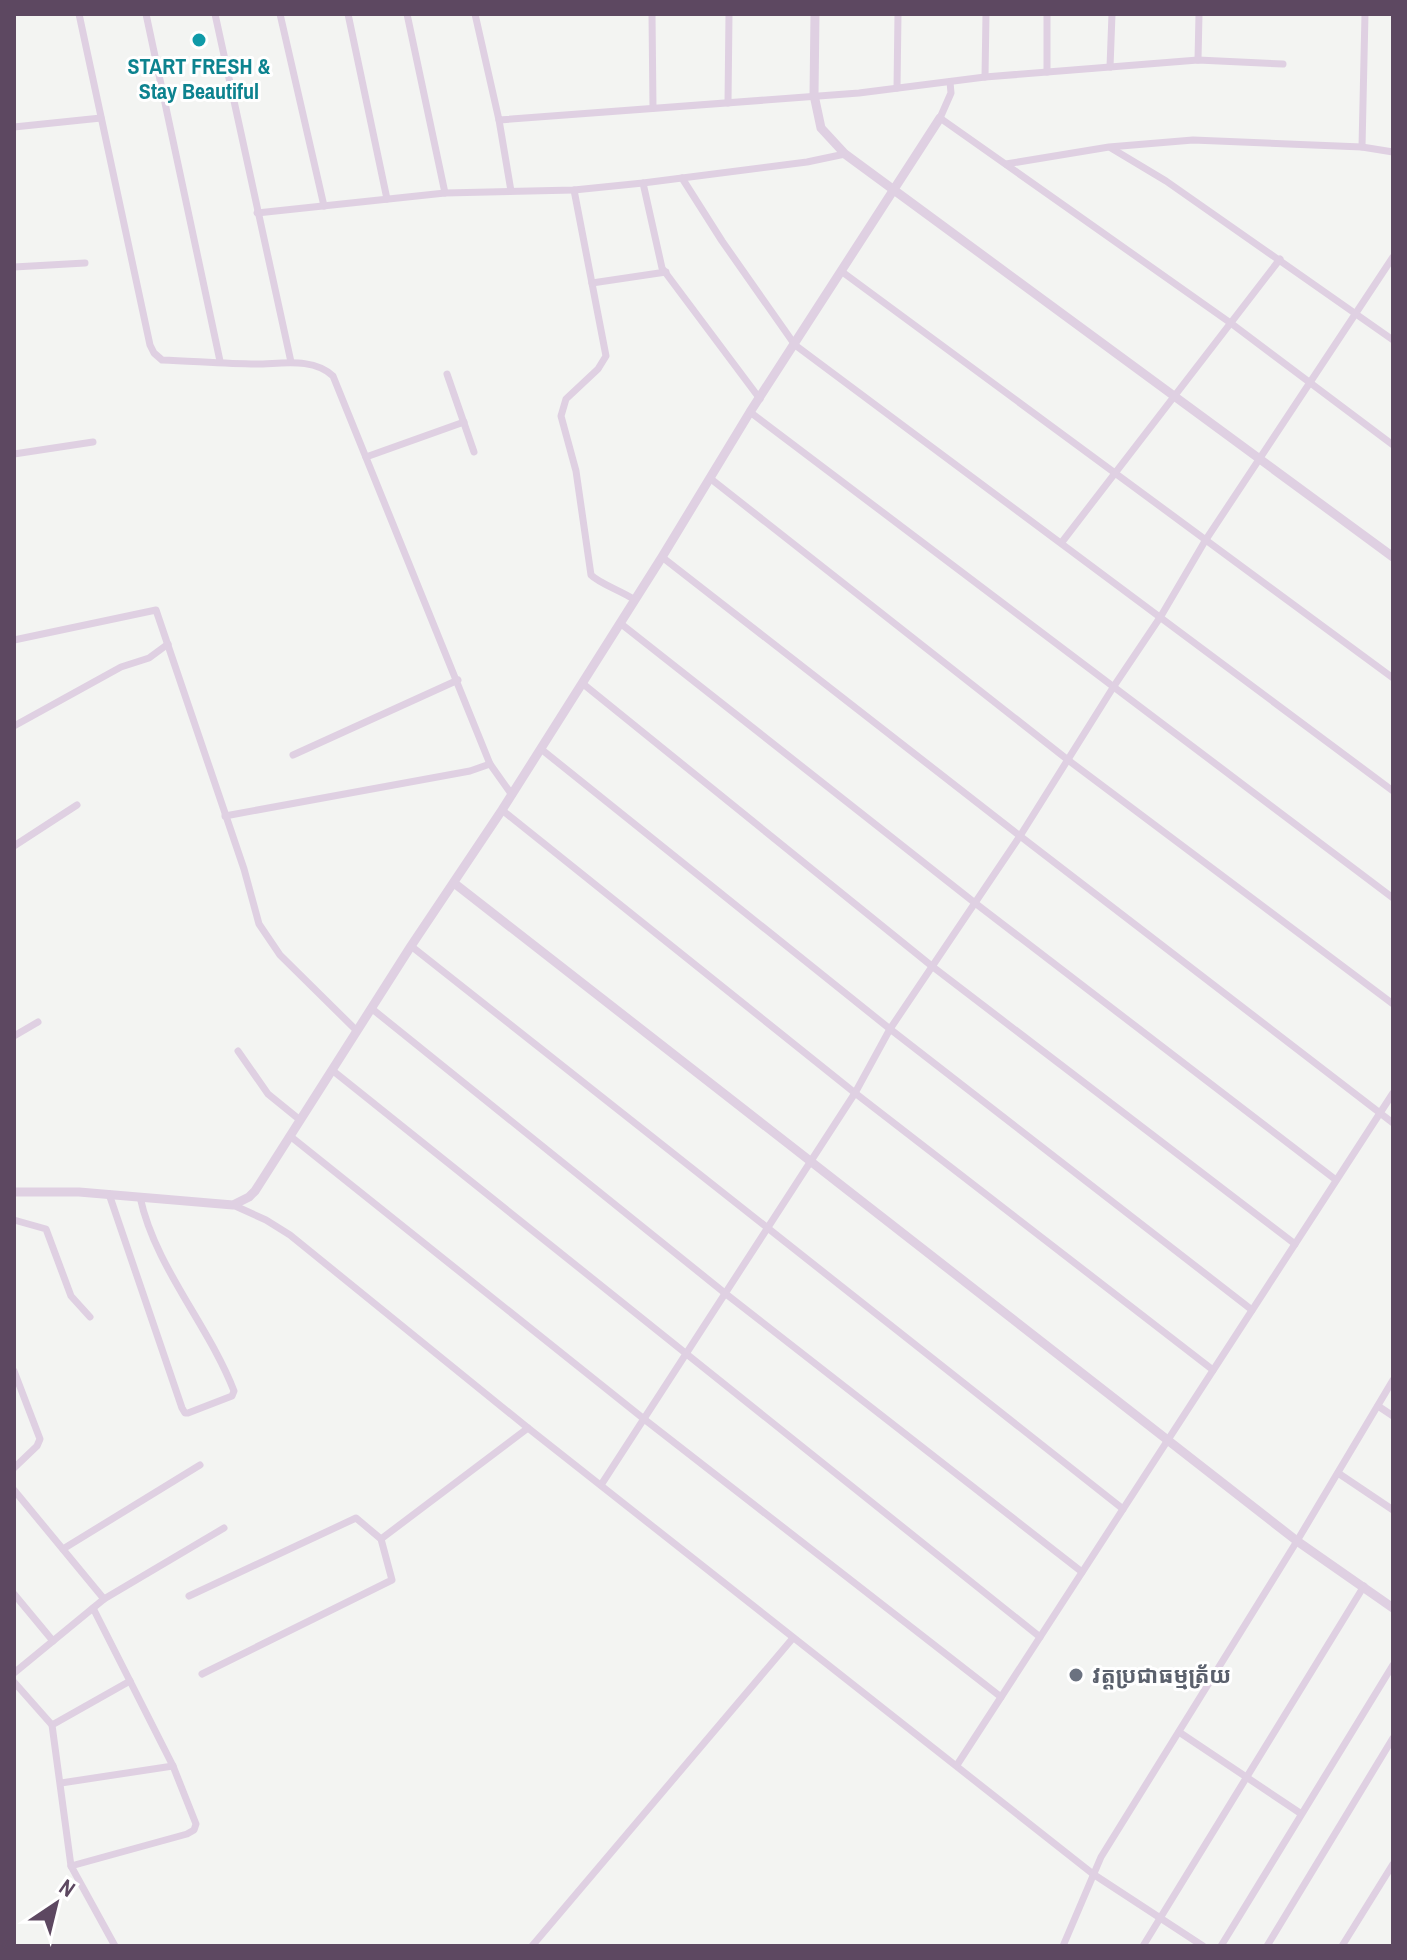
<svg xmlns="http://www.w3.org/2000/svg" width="1407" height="1960" viewBox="0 0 1407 1960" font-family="'Archivo Narrow','Noto Sans Khmer',sans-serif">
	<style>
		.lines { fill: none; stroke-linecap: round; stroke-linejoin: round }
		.minor { stroke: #dfd0e2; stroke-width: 7 }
		.tertiary { stroke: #dfd0e2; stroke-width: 9 }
		.culture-dot { fill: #0f9aa8; stroke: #fff; stroke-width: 3 }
		.worship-dot { fill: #6b7280; stroke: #fff; stroke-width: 3 }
		.labels { text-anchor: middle; stroke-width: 6; stroke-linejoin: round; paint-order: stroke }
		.culture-label { font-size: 22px; font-weight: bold; fill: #0d838f; stroke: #fff }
		.worship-label { font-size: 22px; font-weight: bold; fill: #5b616d; stroke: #fff; text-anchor: start }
	</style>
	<rect width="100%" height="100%" fill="#f3f4f2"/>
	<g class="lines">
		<g class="minor">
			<path d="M79,14L150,345L154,353L162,360C193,361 225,364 256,364C281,364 313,357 333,376L490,764L512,795"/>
			<path d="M146,14L220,361"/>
			<path d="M215,14L291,362"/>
			<path d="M280,14L324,206"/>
			<path d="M348,14L387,199"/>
			<path d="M407,14L445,193"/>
			<path d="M475,14L499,120L859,93L985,77L1198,60L1283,64"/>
			<path d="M652,14L653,108"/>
			<path d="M1198,60L1199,14"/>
			<path d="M1110,67L1112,14"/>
			<path d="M1047,72V14"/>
			<path d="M985,77L986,14"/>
			<path d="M950,82L951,93L940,118L1232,324L1393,445"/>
			<path d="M897,88L898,14"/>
			<path d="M728,103L729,14"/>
			<path d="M499,120L511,191"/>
			<path d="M14,127L101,118"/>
			<path d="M1362,147L1365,14"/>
			<path d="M1111,148L1166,181L1393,340"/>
			<path d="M1006,164L1109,147L1193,140L1362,147L1393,152"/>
			<path d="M682,178L722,241L795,345L1393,791"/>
			<path d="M643,183L662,268L760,399"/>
			<path d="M574,190L606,356L598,369L566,399L561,416L576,471L591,575C600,584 622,591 635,600"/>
			<path d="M257,213L445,193L574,190L643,183L807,162L845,154"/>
			<path d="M14,267L85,263"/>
			<path d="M841,271L1393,678"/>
			<path d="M592,283L666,272"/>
			<path d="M447,374L474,452"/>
			<path d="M750,412L1393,898"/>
			<path d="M14,454L93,442"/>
			<path d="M366,457L464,422"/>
			<path d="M711,479L1068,760L1393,1004"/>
			<path d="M1062,542L1280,259"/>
			<path d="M662,557L1020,836L1393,1123"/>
			<path d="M620,623L975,903L1336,1180"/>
			<path d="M14,640L156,610L244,869L259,924L280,955L357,1031"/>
			<path d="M582,683L933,967L1295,1244"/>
			<path d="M14,726L121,667L149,658L168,644"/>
			<path d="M541,749L890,1029L1252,1310"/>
			<path d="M293,755L458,680"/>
			<path d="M502,810L855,1093L1213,1370"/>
			<path d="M225,816L470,771L490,764"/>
			<path d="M14,846L77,805"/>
			<path d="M411,946L1123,1509"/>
			<path d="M371,1008L726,1294L1082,1572"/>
			<path d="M14,1036L38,1022"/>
			<path d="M238,1051L268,1094L300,1120"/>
			<path d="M332,1070L1040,1637"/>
			<path d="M290,1136L644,1419L1001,1697"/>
			<path d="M109,1194L182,1408L185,1413H188L232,1396L234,1391C208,1324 155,1267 140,1197"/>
			<path d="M233,1205L266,1220L290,1235L528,1428L1093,1874L1203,1946"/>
			<path d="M14,1220L46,1229L71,1296L90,1317"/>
			<path d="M14,1371L40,1439L37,1446L14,1468"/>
			<path d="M1378,1406L1393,1416"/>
			<path d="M1338,1473L1393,1510"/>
			<path d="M601,1485L855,1093L890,1029L1020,836L1114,686L1161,616L1205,541L1393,257"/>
			<path d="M14,1490L104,1599"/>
			<path d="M63,1549L200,1465"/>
			<path d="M14,1594L53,1641"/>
			<path d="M189,1596L356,1518L381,1539"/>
			<path d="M14,1673L104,1599L224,1528"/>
			<path d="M202,1674L392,1580L381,1539L528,1428"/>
			<path d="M14,1682L52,1725L71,1866L115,1946"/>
			<path d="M52,1725L130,1681"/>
			<path d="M1179,1732L1300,1813"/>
			<path d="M957,1765L1393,1093"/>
			<path d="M61,1783L173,1766"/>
			<path d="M71,1866L187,1834L194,1830L196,1824L173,1766L93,1608"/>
			<path d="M532,1946L793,1638"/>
			<path d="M1063,1946L1101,1857L1297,1541L1393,1380"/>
			<path d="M1143,1946L1364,1586"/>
			<path d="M1221,1946L1393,1665"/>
			<path d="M1267,1946L1393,1738"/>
			<path d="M1342,1946L1393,1864"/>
		</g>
		<g class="tertiary">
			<path d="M815,14L814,95L821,128L845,154L1393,557"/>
			<path d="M454,883L1297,1541L1393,1608"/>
			<path d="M14,1192H79L233,1205L249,1197L255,1191L411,946L502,810L662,557L750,412L940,118"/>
		</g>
	</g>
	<circle class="culture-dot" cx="199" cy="40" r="8"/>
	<circle class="worship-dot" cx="1076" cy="1675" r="8"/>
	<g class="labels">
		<g class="culture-label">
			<text x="199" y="74">START FRESH &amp;<tspan x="199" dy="25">Stay Beautiful</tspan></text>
		</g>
		<g class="worship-label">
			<text x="1092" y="1683">វត្តប្រជាធម្មត្រ័យ</text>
		</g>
	</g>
	<rect width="1407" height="1960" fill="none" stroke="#5d4861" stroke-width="32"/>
	<g transform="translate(56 1904) rotate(35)" stroke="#ffffff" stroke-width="6" paint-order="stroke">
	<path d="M0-6L14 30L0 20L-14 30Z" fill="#5d4861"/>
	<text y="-12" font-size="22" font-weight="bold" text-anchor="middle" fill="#5d4861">N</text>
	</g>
</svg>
